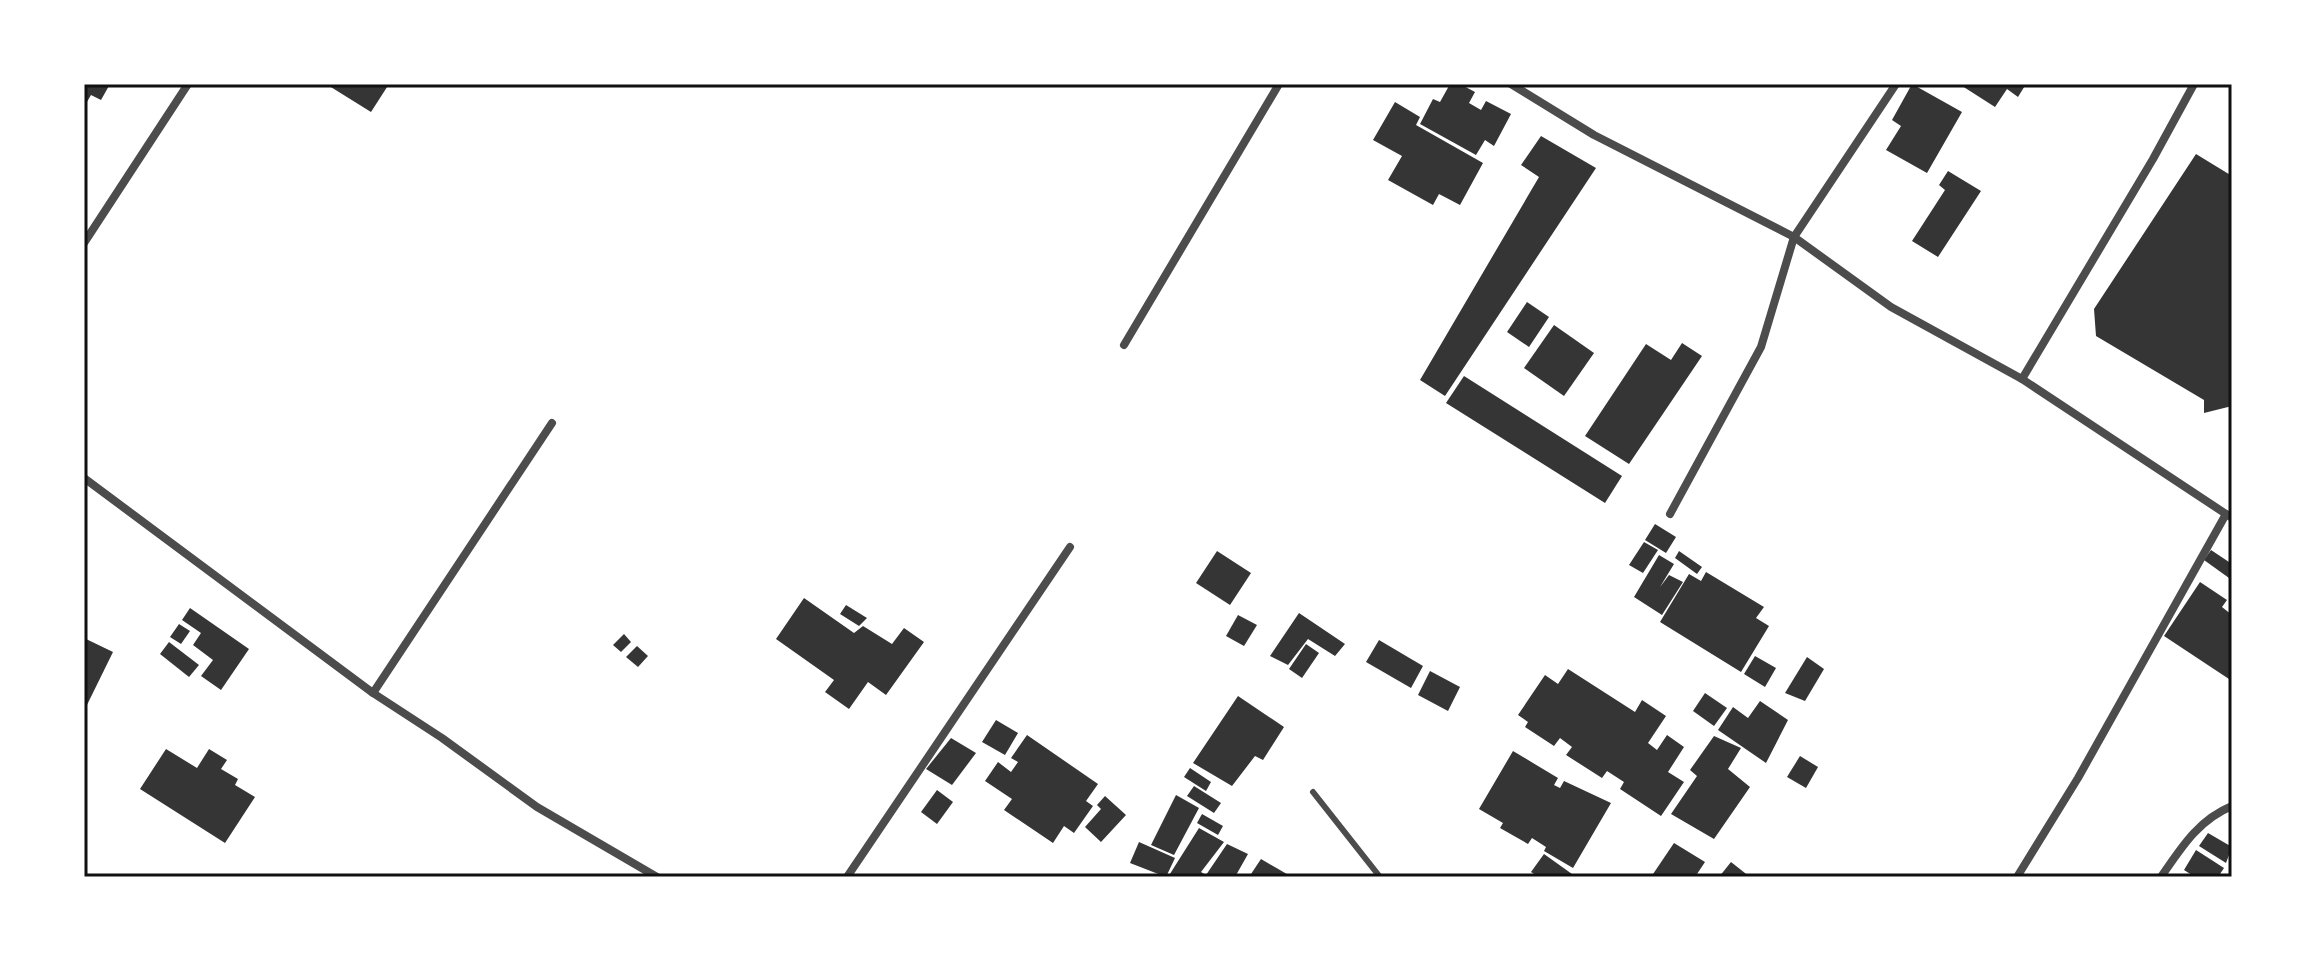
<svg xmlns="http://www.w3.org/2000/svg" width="2316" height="961" viewBox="0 0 2316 961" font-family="'Sofia Sans Condensed',sans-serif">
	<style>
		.building { fill: #353535 }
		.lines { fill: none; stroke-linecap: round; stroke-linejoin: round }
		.service { stroke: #4c4c4c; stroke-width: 6 }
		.minor { stroke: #4c4c4c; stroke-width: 8 }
		.neatline { fill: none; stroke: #111; stroke-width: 3 }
	</style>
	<rect width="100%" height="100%" fill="#fff"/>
	<g class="building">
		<path d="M84,84H110L101,100L91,95L84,107Z"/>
		<path d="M326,84H389L371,112Z"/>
		<path d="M1450,84H1460L1475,92L1469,103L1481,110L1486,101L1511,114L1494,146L1485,140L1476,155L1420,124L1433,99L1440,102Z"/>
		<path d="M1912,84L1962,112L1927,173L1886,150L1901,126L1892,120Z"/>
		<path d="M1959,84H2026L2018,97L2007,89L1995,107Z"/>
		<path d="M1395,102L1420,117L1416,125L1483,163L1460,205L1439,194L1433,205L1388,180L1402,156L1373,140Z"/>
		<path d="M1541,136L1596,168L1445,396L1420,380L1539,177L1521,165Z"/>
		<path d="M2196,154L2232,176V406L2204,413V400L2096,336L2094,309Z"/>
		<path d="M1948,171L1981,191L1938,257L1912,241L1945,190L1939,185Z"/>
		<path d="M1527,302L1549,317L1529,347L1507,332Z"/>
		<path d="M1554,325L1594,353L1564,396L1524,368Z"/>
		<path d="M1682,343L1702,356L1629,464L1585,436L1646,344L1671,360Z"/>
		<path d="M1464,376L1622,476L1605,503L1446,403Z"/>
		<path d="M1655,524L1676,537L1666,553L1645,540Z"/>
		<path d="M1644,542L1658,550L1643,573L1629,565Z"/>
		<path d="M2211,550L2232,564L2229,578L2204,560Z"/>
		<path d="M1217,551L1251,573L1230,605L1196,583Z"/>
		<path d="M1679,551L1702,567L1697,574L1675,558Z"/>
		<path d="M1659,555L1674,564L1660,587L1669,575L1683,582L1662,615L1634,597Z"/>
		<path d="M1706,572L1764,607L1756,618L1769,626L1741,672L1660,622L1689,574L1701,581Z"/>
		<path d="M2200,582L2227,600L2222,607L2232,615V681L2164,636Z"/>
		<path d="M804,598L854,633L863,626L892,644L904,628L924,642L886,695L868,682L849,709L825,692L834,680L776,639Z"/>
		<path d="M846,605L867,618L859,626L840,614Z"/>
		<path d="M190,608L249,649L221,690L201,676L213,660L193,645L201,633L182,620Z"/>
		<path d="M1299,613L1345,644L1335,656L1308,639L1288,665L1270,656Z"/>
		<path d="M1238,615L1257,625L1244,646L1226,636Z"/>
		<path d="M179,624L190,631L181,644L170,637Z"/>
		<path d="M624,634L631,642L621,652L613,645Z"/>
		<path d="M84,638L113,652L84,711Z"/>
		<path d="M1379,640L1423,666L1411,688L1366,662Z"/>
		<path d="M169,642L199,665L189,677L160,654Z"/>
		<path d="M1306,644L1319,653L1302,678L1289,669Z"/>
		<path d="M637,646L648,656L638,667L626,657Z"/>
		<path d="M1755,656L1776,668L1765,687L1744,674Z"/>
		<path d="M1807,657L1824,669L1805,701L1785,693Z"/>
		<path d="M1568,669L1635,712L1642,700L1666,716L1648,743L1657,750L1667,735L1684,747L1668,772L1684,782L1661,816L1620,789L1624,782L1607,771L1602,778L1566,755L1572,747L1560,738L1554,746L1525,727L1528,722L1518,715L1545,675L1558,684Z"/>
		<path d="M1430,671L1460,687L1448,711L1418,695Z"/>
		<path d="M1705,693L1727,708L1714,726L1693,711Z"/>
		<path d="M1238,696L1284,727L1263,760L1255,756L1232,786L1193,763Z"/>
		<path d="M1760,701L1788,720L1766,763L1718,730L1733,707L1748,718Z"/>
		<path d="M996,720L1018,733L1005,755L982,742Z"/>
		<path d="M1027,735L1098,784L1086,801L1093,806L1074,833L1064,826L1053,843L1004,810L1012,799L985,781L998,762L1011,772L1018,762L1011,758Z"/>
		<path d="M1714,736L1741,748L1728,769L1750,787L1714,839L1671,814L1697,776L1690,770Z"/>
		<path d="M951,738L976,753L952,785L926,769Z"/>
		<path d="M166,749L197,768L209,749L227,760L221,769L238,779L235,785L255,797L225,843L140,789Z"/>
		<path d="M1513,751L1558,778L1554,785L1560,788L1564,781L1611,803L1573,868L1544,851L1546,847L1532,838L1528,844L1500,828L1503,823L1479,809Z"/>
		<path d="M1800,756L1818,767L1806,788L1787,777Z"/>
		<path d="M1190,768L1211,782L1206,791L1184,777Z"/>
		<path d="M1194,786L1221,803L1214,813L1187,796Z"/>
		<path d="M937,790L953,802L937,824L921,812Z"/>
		<path d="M1176,795L1199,808L1174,855L1151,845Z"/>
		<path d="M1105,796L1126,815L1101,842L1085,827L1101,809L1097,805Z"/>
		<path d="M1202,814L1223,826L1218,835L1197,823Z"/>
		<path d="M1199,828L1224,842L1201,872L1206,875L1227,844L1248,854L1235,877H1168Z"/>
		<path d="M2208,833L2232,847L2226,863L2199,846Z"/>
		<path d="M1139,842L1175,858L1166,877L1130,863Z"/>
		<path d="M1674,843L1705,862L1695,877H1651Z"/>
		<path d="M2196,850L2224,868L2218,877H2195L2184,870Z"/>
		<path d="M1544,854L1572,874L1570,877H1539L1531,872Z"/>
		<path d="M1261,859L1292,877H1249Z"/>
		<path d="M1731,862L1750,877H1719Z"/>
	</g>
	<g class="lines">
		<path class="service" d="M1313,792L1380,877"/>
		<g class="minor">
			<path d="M1511,84L1594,135L1794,237L1891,307L2022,379L2232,518"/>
			<path d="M84,243L188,84"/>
			<path d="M1124,345L1279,84"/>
			<path d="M2022,379L2153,159L2194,84"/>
			<path d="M84,478L373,693L442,738L537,807L657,877"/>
			<path d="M1670,514L1761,347L1794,237L1896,84"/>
			<path d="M373,693L552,423"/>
			<path d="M847,877L1070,547"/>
			<path d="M2017,877L2078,778L2226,514"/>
			<path d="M2161,877C2181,848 2198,820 2232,806"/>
		</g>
	</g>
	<rect width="2316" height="961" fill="none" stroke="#ffffff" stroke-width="172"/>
	<rect x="86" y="86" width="2144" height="789" class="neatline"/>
</svg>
